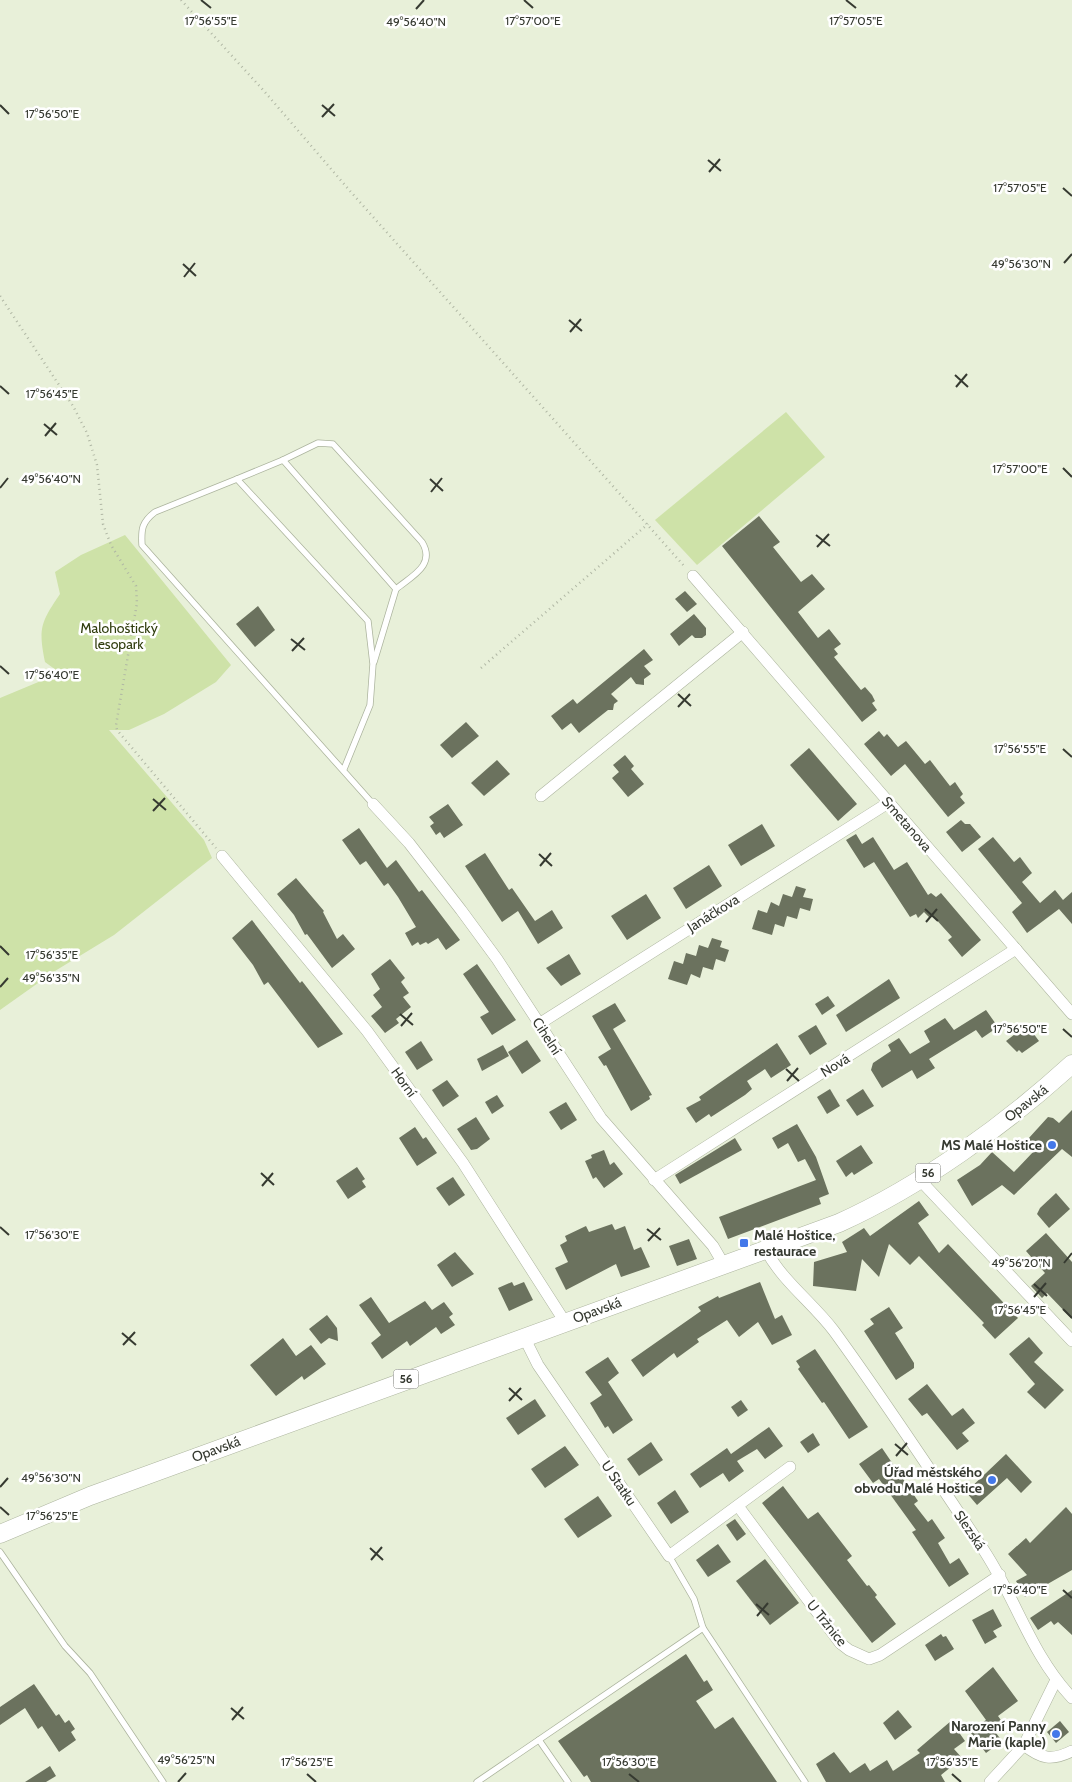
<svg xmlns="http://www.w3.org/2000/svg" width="1072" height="1782" viewBox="0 0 1072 1782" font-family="Cabin,sans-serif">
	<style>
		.green { fill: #cee2a8 }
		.building { fill: #6b725e }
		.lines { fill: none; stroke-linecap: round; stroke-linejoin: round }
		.lane-casing { stroke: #acb49e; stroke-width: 7 }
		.street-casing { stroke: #acb49e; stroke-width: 12 }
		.primary-casing { stroke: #acb49e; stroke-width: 19 }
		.path { stroke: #b0b7a4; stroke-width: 2.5; stroke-dasharray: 1 4; stroke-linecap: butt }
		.lane { stroke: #fff; stroke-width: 5.5 }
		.street { stroke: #fff; stroke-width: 11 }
		.primary { stroke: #fff; stroke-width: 18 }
		.ticks { fill: none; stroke: #363a31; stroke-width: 2 }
		.poi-dot { fill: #4478e9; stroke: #fff; stroke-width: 2 }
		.labels { text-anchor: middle; stroke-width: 5; stroke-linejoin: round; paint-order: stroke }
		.shield { fill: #fff; stroke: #72756f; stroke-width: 1 }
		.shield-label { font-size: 12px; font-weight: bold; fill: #363a31 }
		.park-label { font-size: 14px; fill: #303d0e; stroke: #fff }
		.street-label { font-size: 14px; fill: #363a31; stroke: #fff }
		.poi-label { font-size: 14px; font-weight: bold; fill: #363a31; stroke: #fff; text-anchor: end }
		.ticks-label { font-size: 12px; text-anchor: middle; fill: #363a31; stroke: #fff; stroke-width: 5; stroke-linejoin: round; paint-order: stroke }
	</style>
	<rect width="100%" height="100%" fill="#e8f0d9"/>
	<g class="green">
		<path d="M786,412L825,457L697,565L655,520Z"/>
		<path d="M125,535L231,665L216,682L164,714L129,730H109L204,840L212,858L114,935L55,971L0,1010V698L60,673L45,662C38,628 41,622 60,594L55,572L81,555Z"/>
	</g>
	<g class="building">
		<path d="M759,516L780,542L773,547L801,582L812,574L825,589L798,612L818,638L829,629L841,644L834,649L838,654L834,657L861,690L865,687L872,695L875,701L872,703L877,710L862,722L722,546Z"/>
		<path d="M685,591L697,604L687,612L675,599Z"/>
		<path d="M258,606L275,630L255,647L236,624Z"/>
		<path d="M694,614L706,628V635L702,638H695L692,635L679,646L670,634Z"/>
		<path d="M644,649L653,660L644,666L651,674L644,679V685L636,684L631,677L611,694L618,701L614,704L613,710H608L579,733L571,723L562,730L551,716L573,699L577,704Z"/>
		<path d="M466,722L479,736L452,758L440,745Z"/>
		<path d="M879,731L884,737L887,734L898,747L906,741L925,764L930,760L950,786L955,782L963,794L960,797L965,803L948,817L905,764L891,776L864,744Z"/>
		<path d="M809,748L857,804L838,821L790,765Z"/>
		<path d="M625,755L634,766L631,769L644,784L628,797L612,778L619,772L613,765Z"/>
		<path d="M497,760L510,774L484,796L471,783Z"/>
		<path d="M448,804L463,825L444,838L440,832L436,835L430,826L434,823L429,817Z"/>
		<path d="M961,820L965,824H970L981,837L962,852L946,832Z"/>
		<path d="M762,824L775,846L741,866L728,845Z"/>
		<path d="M359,828L387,868L396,860L419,892L422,890L460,940L446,950L438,938L428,944L426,942L420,945L418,942L412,946L405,933L416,927L398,897L388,883L384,886L366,861L360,865L342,840Z"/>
		<path d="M856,834L862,844L873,837L894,870L907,862L928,895L931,893L936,897L941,893L981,940L962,957L948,940L952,937L933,916L930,918L924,912L918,918L916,914L910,917L874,862L864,868L846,840Z"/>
		<path d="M993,837L1014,862L1020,857L1032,873L1022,882L1040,903L1055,890L1063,900L1072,892V924L1059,909L1027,933L1012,912L1022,903L978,849Z"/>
		<path d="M485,853L509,890L512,888L535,921L552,910L563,928L538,944L518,911L502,922L465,866Z"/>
		<path d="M709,865L722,886L686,909L673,888Z"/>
		<path d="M296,878L324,911L323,912L337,939L343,934L355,949L332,968L307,934L305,935L294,915L277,894Z"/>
		<path d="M796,886L806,889L803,897L813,899L810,911L800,908L797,919L787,916L784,927L775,924L772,935L752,929L758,910L767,913L771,902L779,906L783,894L792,897Z"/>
		<path d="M646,894L661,918L627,940L611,916Z"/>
		<path d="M252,920L300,983L302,981L343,1034L318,1048L268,982L264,985L253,965L232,938Z"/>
		<path d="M712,938L722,941L720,947L729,950L725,962L716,959L713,970L703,967L700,978L691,974L687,985L668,979L674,961L683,964L686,953L696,956L699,945L708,948Z"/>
		<path d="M569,954L581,974L561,986L546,968Z"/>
		<path d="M390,959L405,978L401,982L409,993L403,997L411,1007L396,1019L399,1023L385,1033L371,1016L382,1007L373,995L380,989L371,974Z"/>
		<path d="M477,964L516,1020L492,1035L480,1017L489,1012L463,974Z"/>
		<path d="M889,979L900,998L846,1032L836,1015Z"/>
		<path d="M828,996L835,1006L822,1015L815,1004Z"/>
		<path d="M615,1003L626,1021L613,1029L652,1095L649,1096L650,1099L631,1111L606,1065L604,1066L598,1057L611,1049L592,1016Z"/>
		<path d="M986,1010L998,1027L982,1038L976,1030L929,1059L935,1068L917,1079L912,1070L882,1088L871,1070L873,1063L891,1051L888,1045L899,1038L910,1054L930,1042L924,1031L945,1018L954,1030Z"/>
		<path d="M816,1025L827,1044L810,1055L798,1036Z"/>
		<path d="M1027,1025L1039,1041L1022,1053L1019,1050L1017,1052L1006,1041Z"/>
		<path d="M527,1040L541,1061L522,1074L508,1052Z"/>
		<path d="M421,1041L433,1060L417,1070L405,1052Z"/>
		<path d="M777,1043L791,1065L771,1078L765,1069L747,1081L752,1089L745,1095L711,1117L709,1114L696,1123L686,1108L701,1100L699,1097Z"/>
		<path d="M503,1045L509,1056L482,1071L477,1059Z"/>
		<path d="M447,1080L459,1096L443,1107L432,1090Z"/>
		<path d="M830,1089L840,1106L827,1114L817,1097Z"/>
		<path d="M863,1089L874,1106L857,1116L846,1100Z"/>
		<path d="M497,1095L504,1106L492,1114L485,1102Z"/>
		<path d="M566,1102L577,1120L561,1130L549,1112Z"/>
		<path d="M1072,1110V1157L1062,1149L1014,1195L1002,1185L972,1206L957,1180L980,1165L992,1152L1014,1172L1034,1151L1029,1147L1033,1143L1028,1139L1048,1117L1053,1118L1059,1123Z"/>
		<path d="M476,1117L490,1139L477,1149L471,1150L457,1129Z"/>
		<path d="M797,1124L816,1157L829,1194L819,1198L821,1204L728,1239L719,1217L816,1180L805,1159L798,1162L788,1143L778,1149L772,1138Z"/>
		<path d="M415,1127L423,1139L426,1137L437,1153L417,1166L399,1138Z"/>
		<path d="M735,1138L742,1150L680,1184L675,1175Z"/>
		<path d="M861,1145L873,1163L854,1175L852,1172L846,1177L836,1161Z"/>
		<path d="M604,1150L610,1165L614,1162L623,1174L604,1188L596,1177L593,1179L585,1161L592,1158L591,1155Z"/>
		<path d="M357,1167L365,1179L362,1181L366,1187L348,1199L336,1181Z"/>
		<path d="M453,1177L465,1195L449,1206L436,1188Z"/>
		<path d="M1056,1193L1070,1209L1049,1228L1037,1214L1040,1208Z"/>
		<path d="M919,1201L929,1215L918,1223L939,1253L948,1244L1018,1318L995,1339L982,1325L984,1323L919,1256L910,1265L889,1244L879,1277L862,1259L856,1291L813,1286L814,1262L847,1252L842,1242L864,1228L870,1236Z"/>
		<path d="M612,1224L615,1230L625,1226L634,1250L641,1247L650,1267L621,1277L616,1264L566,1290L555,1268L568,1262L560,1245L567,1241L565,1236L586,1226L589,1232Z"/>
		<path d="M1046,1233L1072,1262V1319L1047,1293L1042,1298L1031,1286L1045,1273L1026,1251Z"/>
		<path d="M689,1239L697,1259L677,1266L669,1246Z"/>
		<path d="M455,1252L474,1274L452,1287L437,1265Z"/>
		<path d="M512,1282L514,1286L524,1282L533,1300L509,1311L498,1288Z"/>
		<path d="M760,1282L775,1319L782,1315L792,1335L772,1345L758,1322L739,1337L727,1320L697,1339L699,1342L677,1358L674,1353L643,1377L631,1360L701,1311L698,1307L718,1296L719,1298Z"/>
		<path d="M371,1297L389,1323L425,1301L432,1310L444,1302L453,1314L449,1317L455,1325L441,1334L436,1327L410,1346L407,1341L382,1359L371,1343L381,1335L359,1305Z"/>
		<path d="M889,1307L903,1328L895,1333L914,1363V1368L896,1380L864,1331L874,1324L870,1319Z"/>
		<path d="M327,1315L337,1328L338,1341L329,1338L321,1344L309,1329Z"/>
		<path d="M1029,1337L1043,1353L1034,1362L1064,1390L1045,1409L1027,1392L1035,1384L1009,1354Z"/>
		<path d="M283,1338L296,1356L311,1345L326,1364L304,1380L302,1376L276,1396L250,1365Z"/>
		<path d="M815,1349L868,1427L849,1439L824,1402L822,1403L798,1369L800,1367L796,1361Z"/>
		<path d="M608,1357L619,1373L608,1382L633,1420L613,1434L608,1426L605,1428L590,1403L602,1395L585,1372Z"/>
		<path d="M927,1384L952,1416L963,1408L975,1423L962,1433L969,1441L957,1450L927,1413L922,1416L908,1399Z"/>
		<path d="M535,1399L546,1416L518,1435L506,1418Z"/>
		<path d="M741,1400L748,1410L738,1417L731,1407Z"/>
		<path d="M769,1427L783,1446L765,1459L757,1449L737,1461L744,1471L729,1482L723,1473L700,1488L690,1474L727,1448L731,1454Z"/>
		<path d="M813,1433L820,1445L808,1453L800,1442Z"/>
		<path d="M651,1442L663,1460L639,1476L627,1459Z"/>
		<path d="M565,1446L579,1465L545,1488L531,1469Z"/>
		<path d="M882,1448L918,1501L914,1504L928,1522L932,1519L945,1538L938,1543L950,1564L959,1558L969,1574L949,1587L912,1532L916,1530L879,1479L873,1483L859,1464Z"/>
		<path d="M1006,1454L1032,1482L1021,1493L1007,1478L977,1505L966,1492Z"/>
		<path d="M783,1486L808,1519L818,1512L852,1556L847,1560L867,1586L869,1585L877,1595L875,1597L896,1624L872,1643L762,1503Z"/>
		<path d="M675,1490L689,1512L671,1524L657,1503Z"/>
		<path d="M598,1496L612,1516L578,1538L564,1519Z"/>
		<path d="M1066,1507L1072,1514V1570L1025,1597L1016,1581L1027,1575L1008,1554L1026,1538L1030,1543Z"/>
		<path d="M735,1519L746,1534L737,1541L726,1525Z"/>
		<path d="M718,1544L731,1562L708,1577L696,1560Z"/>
		<path d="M765,1559L799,1603L770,1625L736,1581Z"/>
		<path d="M1072,1590V1635L1058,1622L1054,1625L1051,1621L1038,1630L1030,1618Z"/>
		<path d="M993,1609L1002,1626L993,1631L997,1637L985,1644L972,1620Z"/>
		<path d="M941,1634L943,1637L946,1636L954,1649L935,1661L925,1645Z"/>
		<path d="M686,1654L704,1682L707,1680L713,1690L696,1701L715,1729L733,1717L777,1782H591L587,1775L584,1777L558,1741Z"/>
		<path d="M993,1667L1018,1701L998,1716L1003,1723L997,1728L999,1731L996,1733L1002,1741L986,1753L970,1732L986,1720L965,1691Z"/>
		<path d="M34,1684L56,1716L59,1714L65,1723L69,1720L75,1729L71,1732L76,1740L59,1752L42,1726L38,1729L25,1708L0,1725V1707Z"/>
		<path d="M898,1710L912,1727L895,1740L883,1723Z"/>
		<path d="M951,1721L965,1741L954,1749L962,1758L941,1775L945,1782H826L816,1764L834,1752L850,1773L865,1763L870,1771L887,1760L893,1771L920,1753L917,1750Z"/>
		<path d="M1060,1721L1069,1732L1056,1743L1047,1732Z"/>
		<path d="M50,1766L56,1776L46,1782H25Z"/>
	</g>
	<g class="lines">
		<g class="lane-casing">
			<g id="lane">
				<path d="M283,460L318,443L333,444L422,542C436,565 412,576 396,589"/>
				<path d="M237,479L283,460L396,589L374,662"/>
				<path d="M344,769L370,705L373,664L368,621L237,479L155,512C142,522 141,529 142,545L373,804"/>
				<path d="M0,1552L65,1646L90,1673L163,1782"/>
				<path d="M703,1628L805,1782"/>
				<path d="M539,1740L568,1782"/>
				<path d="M477,1782L703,1628L694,1599L669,1556"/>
			</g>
		</g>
		<g class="street-casing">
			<g id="street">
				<path d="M693,576L1072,1014"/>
				<path d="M541,796L743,632"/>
				<path d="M373,804L409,843L461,910L497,959L601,1118L713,1246L724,1265"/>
				<path d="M222,856L367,1031L463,1163L565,1322"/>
				<path d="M539,1024L888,803"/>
				<path d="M919,1179L1072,1341"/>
				<path d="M654,1180L1016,949"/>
				<path d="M766,1250C783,1282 812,1302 834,1331C885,1401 933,1474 981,1546C1016,1597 1029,1652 1072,1698"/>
				<path d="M524,1337L538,1365L669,1556L790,1467"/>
				<path d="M738,1506L840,1643L849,1650L869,1659L880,1655L1000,1575"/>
				<path d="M1024,1745C1041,1759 1052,1761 1072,1751"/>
				<path d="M990,1782L1024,1745L1056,1680"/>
			</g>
		</g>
		<g class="primary-casing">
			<path id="primary" d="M0,1534L90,1496L839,1223C921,1186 1005,1125 1072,1064"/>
		</g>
		<g class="path">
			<path d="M181,0L264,91L350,191L685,567"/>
			<path d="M0,296L73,406L87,433L97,465L103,524L111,545L136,586L137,603L116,725L117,730L216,848"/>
			<path d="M481,668L648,524"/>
		</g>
		<use href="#lane" class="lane"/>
		<use href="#street" class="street"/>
		<use href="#primary" class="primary"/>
	</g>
	<path class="ticks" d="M201,0L211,8M524,0L533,8M846,0L856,8M416,9L424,0M0,105L9,114M322,105L335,116M322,117L334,104M708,160L721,171M709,172L720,159M1063,188L1072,196M1064,263L1072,254M183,264L196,276M184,277L195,263M569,320L582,331M570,332L581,319M955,375L968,387M0,386L9,394M956,387L967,374M44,424L57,435M45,436L56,423M1063,468L1072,477M430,479L443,491M0,488L8,478M431,492L442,478M816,535L830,546M817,547L829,534M291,639L305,650M292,651L304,638M0,666L9,674M678,694L691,706M678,707L690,694M1063,749L1072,757M153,799L166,810M153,811L165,798M539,854L552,866M540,866L551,853M925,909L938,921M926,922L937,909M0,946L9,955M0,987L8,978M400,1014L413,1025M401,1026L412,1013M1063,1029L1072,1037M786,1069L799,1081M787,1081L798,1068M261,1173L274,1185M262,1186L273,1173M0,1227L9,1235M647,1229L661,1240M648,1241L660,1228M1064,1263L1072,1253M1034,1284L1047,1296M1034,1297L1046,1283M1063,1309L1072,1318M122,1333L136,1345M123,1345L135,1332M509,1388L522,1400M509,1401L521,1388M895,1444L908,1455M896,1456L907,1443M0,1487L8,1478M0,1507L9,1515M370,1548L383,1560M371,1560L382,1547M1063,1590L1072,1598M756,1604L769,1615M757,1616L768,1603M231,1708L244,1719M232,1720L243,1707M307,1774L316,1782M629,1774L639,1782M952,1774L961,1782M178,1782L186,1773"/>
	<g class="poi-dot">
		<circle cx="1052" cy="1145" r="5"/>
		<rect x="739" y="1238" width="10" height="10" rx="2.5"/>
		<circle cx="992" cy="1480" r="5"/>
		<circle cx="1056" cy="1734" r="5"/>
	</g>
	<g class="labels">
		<g class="shield">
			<rect x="915.5" y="1163.5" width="25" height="19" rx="4"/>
			<rect x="393.5" y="1369.5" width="25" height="19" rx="4"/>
		</g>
		<g class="shield-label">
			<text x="928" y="1177">56</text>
			<text x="406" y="1383">56</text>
		</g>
		<g class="park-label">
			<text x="119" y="633">Malohoštický<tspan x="119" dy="16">lesopark</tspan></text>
		</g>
		<g class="street-label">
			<text transform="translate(907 824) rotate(49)" y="5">Smetanova</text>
			<text transform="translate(713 913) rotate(-32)" y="5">Janáčkova</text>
			<text transform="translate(547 1036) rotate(57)" y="5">Cihelní</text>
			<text transform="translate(835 1065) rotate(-32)" y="5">Nová</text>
			<text transform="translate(404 1082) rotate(54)" y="5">Horní</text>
			<text transform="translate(1026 1103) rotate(-38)" y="5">Opavská</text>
			<text transform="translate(597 1310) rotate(-20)" y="5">Opavská</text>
			<text transform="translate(216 1449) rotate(-20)" y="5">Opavská</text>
			<text transform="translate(619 1483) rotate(56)" y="5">U Statku</text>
			<text transform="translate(970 1530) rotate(56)" y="5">Slezská</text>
			<text transform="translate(827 1623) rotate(51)" y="5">U Tržnice</text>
		</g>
		<g class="poi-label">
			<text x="1042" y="1150">MS Malé Hoštice</text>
			<text x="754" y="1240" text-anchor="start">Malé Hoštice,<tspan x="754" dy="16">restaurace</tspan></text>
			<text x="982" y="1477">Úřad městského<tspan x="982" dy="16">obvodu Malé Hoštice</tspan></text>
			<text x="1046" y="1731">Narození Panny<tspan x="1046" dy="16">Marie (kaple)</tspan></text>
		</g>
	</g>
	<g class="ticks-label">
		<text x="211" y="25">17°56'55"E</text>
		<text x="533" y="25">17°57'00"E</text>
		<text x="856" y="25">17°57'05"E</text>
		<text x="416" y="26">49°56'40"N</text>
		<text x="52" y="118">17°56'50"E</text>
		<text x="1020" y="192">17°57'05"E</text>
		<text x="1021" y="268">49°56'30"N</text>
		<text x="52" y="398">17°56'45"E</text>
		<text x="1020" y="473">17°57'00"E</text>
		<text x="51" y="483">49°56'40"N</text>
		<text x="52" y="679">17°56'40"E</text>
		<text x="1020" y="753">17°56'55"E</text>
		<text x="52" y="959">17°56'35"E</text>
		<text x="51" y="982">49°56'35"N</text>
		<text x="1020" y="1033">17°56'50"E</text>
		<text x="52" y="1239">17°56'30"E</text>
		<text x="1021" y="1267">49°56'20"N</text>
		<text x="1020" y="1314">17°56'45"E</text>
		<text x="51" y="1482">49°56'30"N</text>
		<text x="52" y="1520">17°56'25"E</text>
		<text x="1020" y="1594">17°56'40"E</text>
		<text x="186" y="1764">49°56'25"N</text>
		<text x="307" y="1766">17°56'25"E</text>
		<text x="629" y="1766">17°56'30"E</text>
		<text x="952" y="1766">17°56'35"E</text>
	</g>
</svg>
